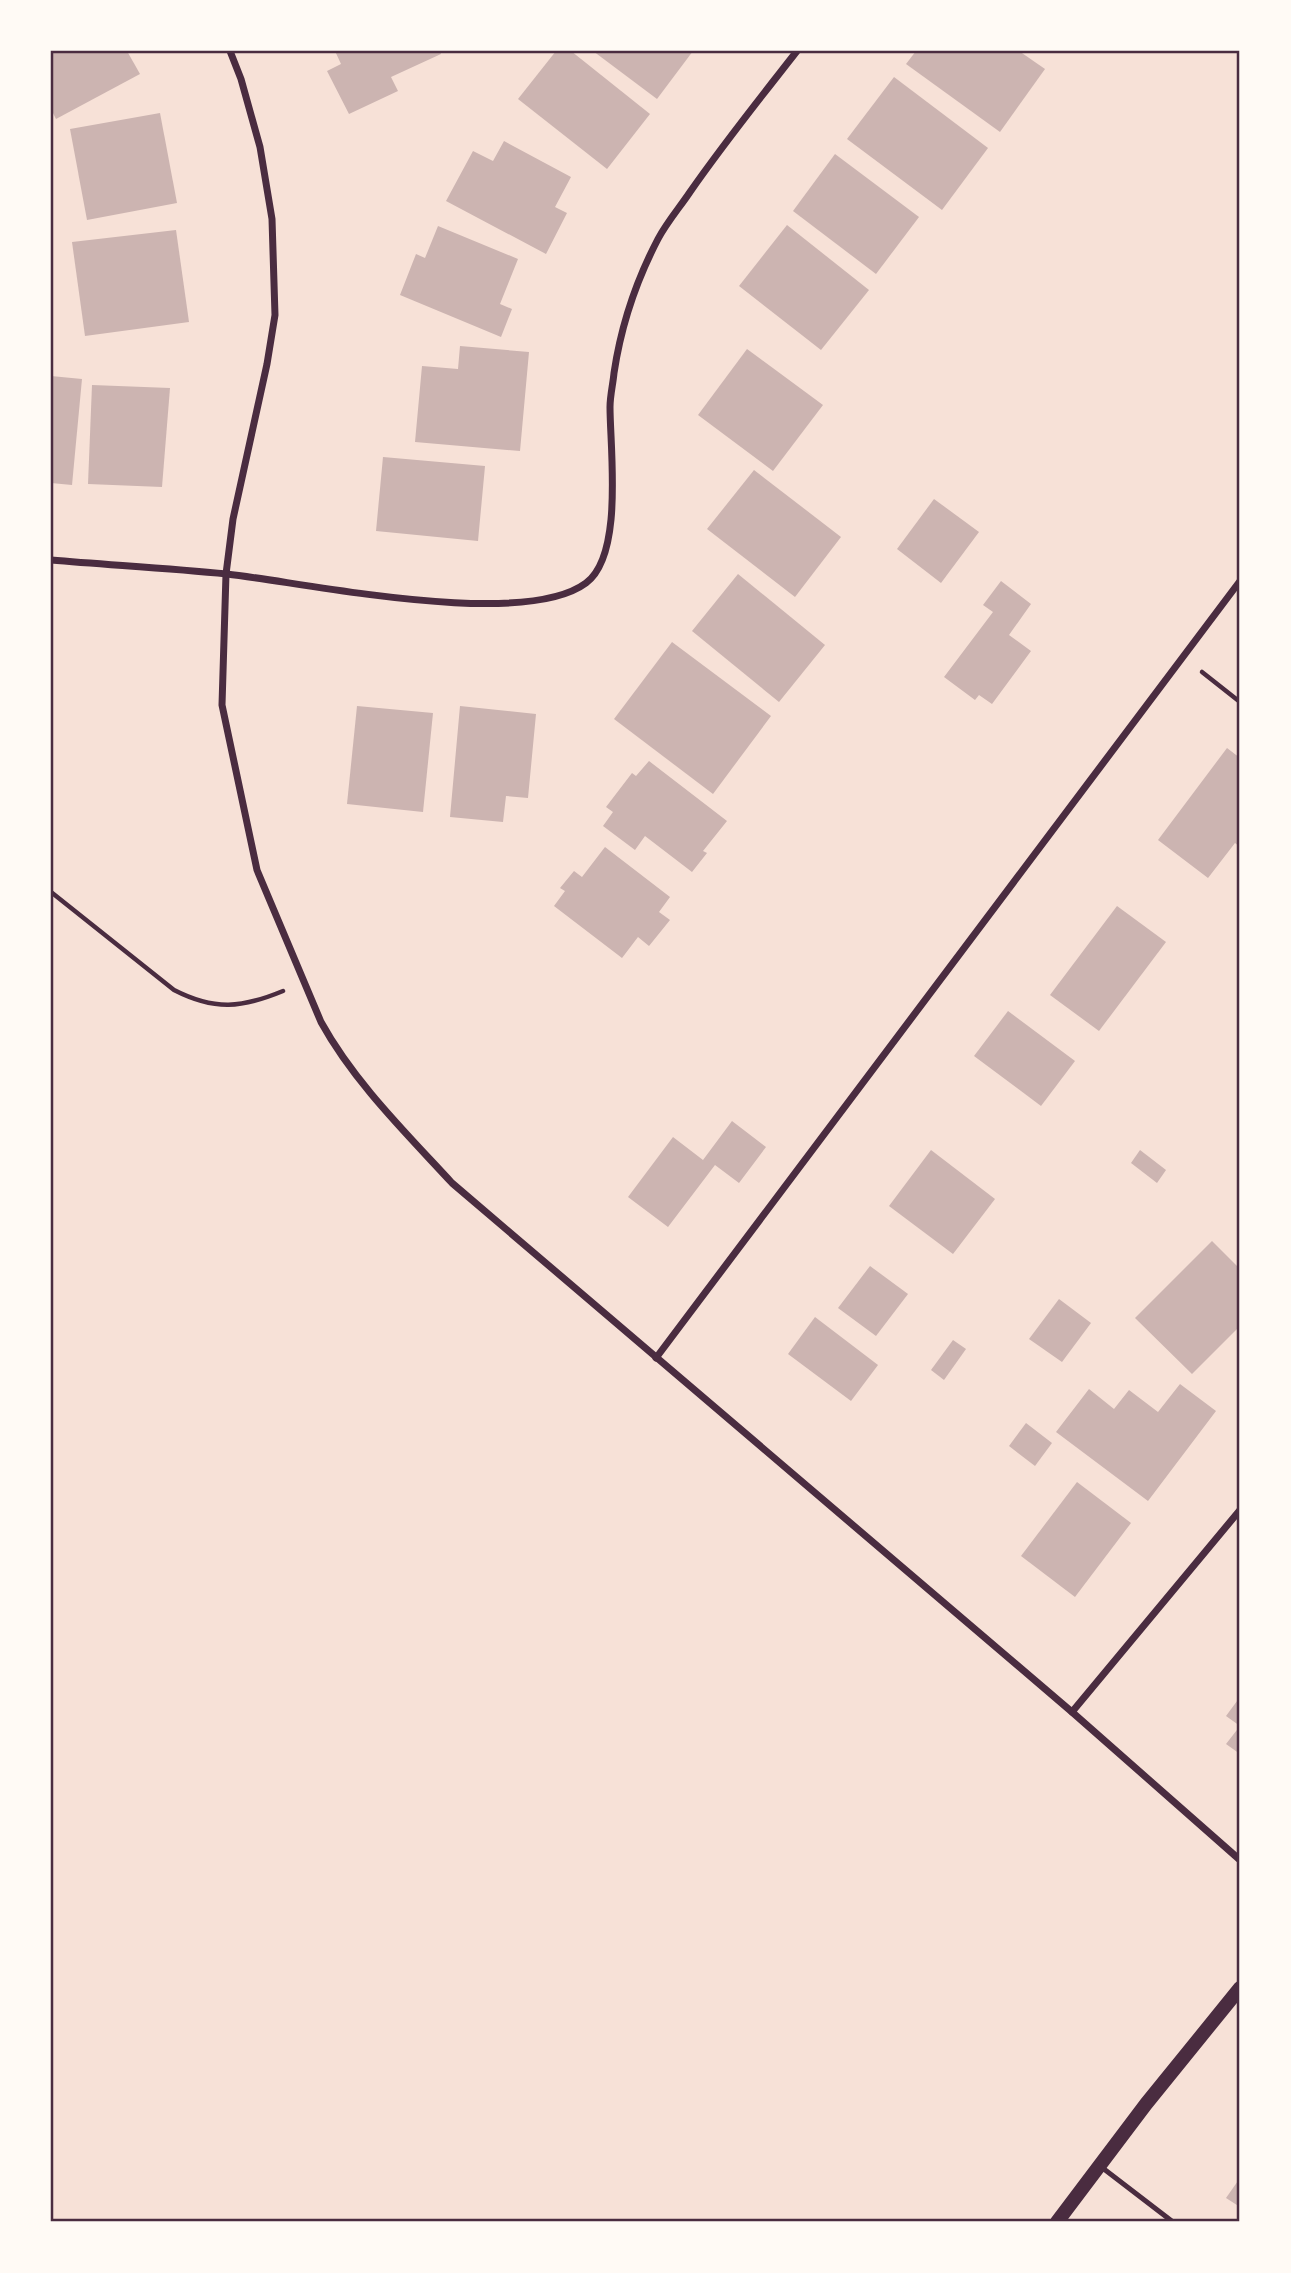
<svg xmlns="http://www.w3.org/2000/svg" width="1291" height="2273" viewBox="0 0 1291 2273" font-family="'Source Sans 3',sans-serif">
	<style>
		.building { fill: #ccb4b1 }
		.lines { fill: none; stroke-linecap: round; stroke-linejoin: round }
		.path { stroke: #4a2c40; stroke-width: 4.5 }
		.service { stroke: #4a2c40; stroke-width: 5 }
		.minor { stroke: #4a2c40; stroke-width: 7 }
		.secondary { stroke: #4a2c40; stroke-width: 14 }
		.neatline { fill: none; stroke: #4a2c40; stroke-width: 2.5 }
	</style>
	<rect width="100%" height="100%" fill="#f7e1d7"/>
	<g class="building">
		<path d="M51,51H127L140,74L56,119L51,109Z"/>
		<path d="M335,51H440L441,54L391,77L398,91L349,114L327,71L341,64Z"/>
		<path d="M556,51H571L650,114L607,169L518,99Z"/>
		<path d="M593,51H693L657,99Z"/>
		<path d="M916,51H1019L1045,69L1000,132L906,64Z"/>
		<path d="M894,77L988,148L942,210L847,139Z"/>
		<path d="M160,113L177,203L87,220L70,129Z"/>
		<path d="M504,141L571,177L555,207L567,213L546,254L446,201L473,151L493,161Z"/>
		<path d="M835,154L919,217L876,274L793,211Z"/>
		<path d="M787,225L869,290L821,350L739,286Z"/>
		<path d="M438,226L518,259L500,304L512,309L501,337L400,295L416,254L425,258Z"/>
		<path d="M176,230L189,322L85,336L72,242Z"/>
		<path d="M460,346L529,352L520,451L415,442L422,366L458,369Z"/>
		<path d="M747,349L823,405L773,471L698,415Z"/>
		<path d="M51,376L82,379L72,485L51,483Z"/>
		<path d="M92,385L170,388L162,487L88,484Z"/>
		<path d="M383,457L485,466L478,541L376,531Z"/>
		<path d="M754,470L841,537L795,597L707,529Z"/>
		<path d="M934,499L979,532L941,583L897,549Z"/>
		<path d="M738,574L825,645L779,702L692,631Z"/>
		<path d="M1001,581L1031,604L1009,635L1031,651L992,704L979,695L975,700L944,677L993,612L983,605Z"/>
		<path d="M672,642L771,716L713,794L614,719Z"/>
		<path d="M357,706L433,713L423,812L347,804Z"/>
		<path d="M460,706L536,714L528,798L506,796L503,822L450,817Z"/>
		<path d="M1227,748L1240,758V847L1235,843L1208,878L1158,840Z"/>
		<path d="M649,761L727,821L703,851L707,853L692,872L645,836L635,850L603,826L613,812L606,807L632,773L636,776Z"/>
		<path d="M605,847L670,897L659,912L670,920L649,946L638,937L622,958L554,906L565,891L560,888L574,871L582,877Z"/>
		<path d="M1117,906L1166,942L1099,1031L1050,995Z"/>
		<path d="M1008,1011L1075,1061L1041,1106L974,1056Z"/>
		<path d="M732,1121L766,1147L739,1183L715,1165L668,1227L628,1197L673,1137L703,1160Z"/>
		<path d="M931,1150L995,1199L953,1254L889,1206Z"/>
		<path d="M1140,1150L1166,1170L1157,1183L1131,1163Z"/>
		<path d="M1212,1241L1240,1269V1330L1238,1328L1192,1374L1135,1318Z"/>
		<path d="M870,1266L908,1294L876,1336L838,1308Z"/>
		<path d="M1059,1299L1091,1323L1062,1362L1029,1339Z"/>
		<path d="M815,1317L878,1365L851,1401L788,1354Z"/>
		<path d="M953,1340L966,1349L944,1380L931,1370Z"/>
		<path d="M1180,1384L1216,1411L1148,1501L1056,1432L1089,1389L1114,1409L1129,1390L1158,1412Z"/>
		<path d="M1026,1423L1052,1443L1035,1466L1009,1446Z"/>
		<path d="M1077,1482L1131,1523L1075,1597L1021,1556Z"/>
		<path d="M1240,1697V1754L1226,1744L1240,1726L1226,1716Z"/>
		<path d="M1240,2178V2207L1226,2198Z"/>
	</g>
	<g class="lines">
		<g class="path">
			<path d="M1202,672L1240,702"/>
			<path d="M51,892L174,990C215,1011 242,1008 283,991"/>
		</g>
		<path class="service" d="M1100,2166L1173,2222"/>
		<g class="minor">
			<path d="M230,51L241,79L260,147L272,219L275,315L267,364L233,519L226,574L222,705L257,870L321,1022C354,1082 406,1133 452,1183L1072,1712L1240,1860"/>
			<path d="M51,560C109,565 168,568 227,574C307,583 523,630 586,583C624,555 610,449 610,407C610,396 613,384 614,373C621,326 636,281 658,239C667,222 680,207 690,192C724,143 761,97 797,51"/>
			<path d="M656,1358L1240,581"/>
			<path d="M1072,1712L1240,1510"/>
		</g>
		<path class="secondary" d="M1057,2222L1146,2104L1240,1988"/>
	</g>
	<rect width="1291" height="2273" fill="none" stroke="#fffaf5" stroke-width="105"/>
	<rect x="52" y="52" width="1186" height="2168" class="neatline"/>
</svg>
